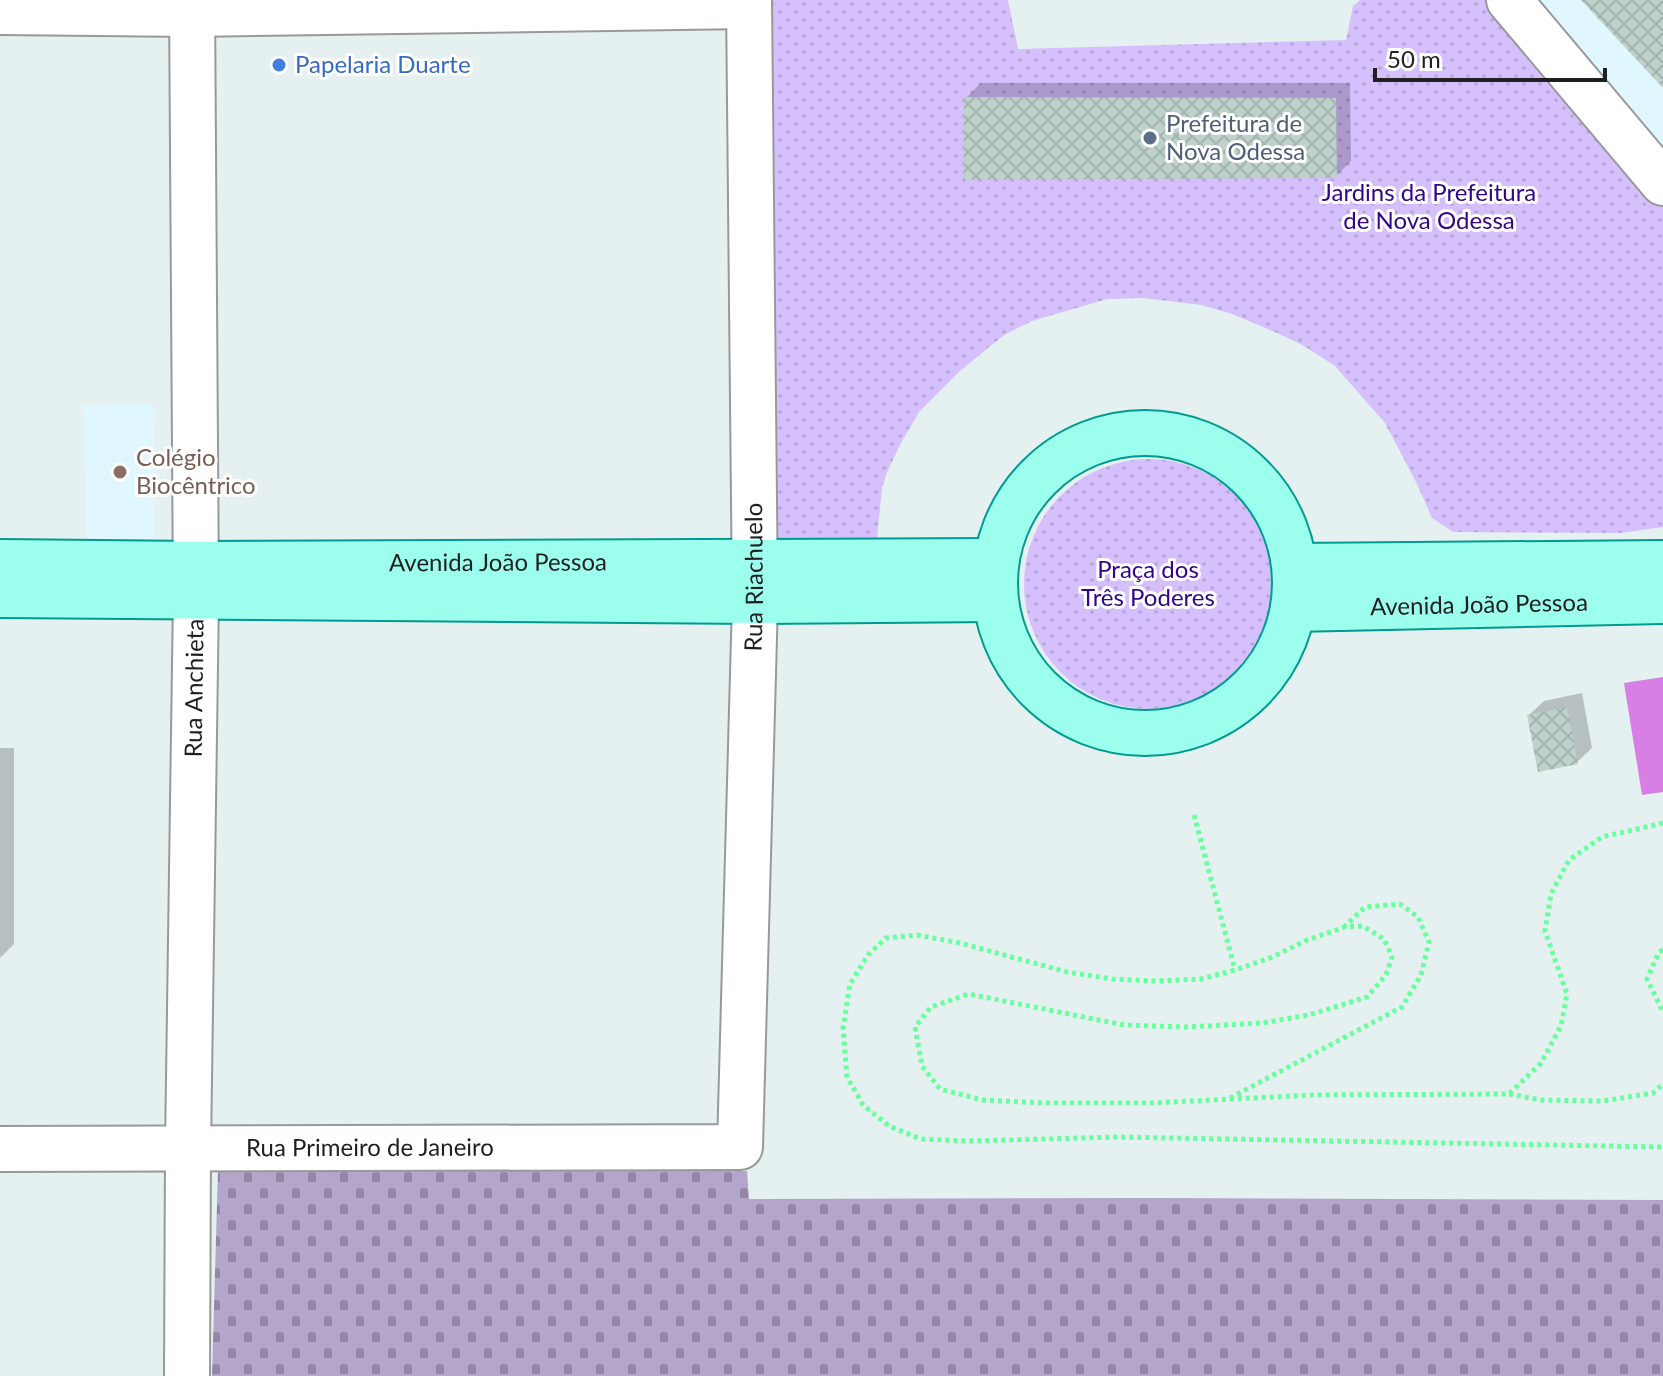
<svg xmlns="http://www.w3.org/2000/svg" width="1663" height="1376" viewBox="0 0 1663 1376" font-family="Lato,sans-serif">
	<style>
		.education { fill: #e0f7ff }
		.cemetery { fill: url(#cemetery-stones) }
		.park { fill: url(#park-dots) }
		.pitch { fill: #d77fe4 }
		.shadow { fill: #0003 }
		.building { fill: url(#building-cross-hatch) }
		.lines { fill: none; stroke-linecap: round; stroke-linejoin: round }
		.minor-casing { stroke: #999; stroke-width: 48 }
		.major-casing { stroke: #009b8f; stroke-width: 48 }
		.path { stroke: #68ff9e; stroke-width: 5; stroke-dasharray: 4 4; stroke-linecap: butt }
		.minor { stroke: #fff; stroke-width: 44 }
		.major { stroke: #9cffee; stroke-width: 44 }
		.shop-dot { fill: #3f7fe0; stroke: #fff; stroke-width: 3 }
		.service-dot { fill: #5c6f8a; stroke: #fff; stroke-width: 3 }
		.education-dot { fill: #8d6e63; stroke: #fff; stroke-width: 3 }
		.labels { text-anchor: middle; stroke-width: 6; stroke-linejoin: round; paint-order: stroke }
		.shop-label { font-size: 24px; fill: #366cbe; stroke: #fff; text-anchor: start }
		.service-label { font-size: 24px; fill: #4e5e75; stroke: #fff; text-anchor: start }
		.park-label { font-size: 24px; fill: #310586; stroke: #fff }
		.education-label { font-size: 24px; fill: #785e54; stroke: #fff; text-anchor: start }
		.street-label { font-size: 24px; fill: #1f1f1f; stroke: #fff }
	</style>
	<defs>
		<pattern id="cemetery-stones" width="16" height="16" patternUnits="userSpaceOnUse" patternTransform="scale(2)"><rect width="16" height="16" fill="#b4a5cb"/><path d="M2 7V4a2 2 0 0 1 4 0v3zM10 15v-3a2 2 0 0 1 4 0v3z" fill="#9286a4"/></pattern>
		<pattern id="park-dots" width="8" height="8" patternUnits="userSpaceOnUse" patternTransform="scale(2)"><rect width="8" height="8" fill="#d5c0fd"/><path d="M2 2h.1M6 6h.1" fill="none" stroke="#b6a5d8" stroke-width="1.8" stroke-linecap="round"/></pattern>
		<pattern id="building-cross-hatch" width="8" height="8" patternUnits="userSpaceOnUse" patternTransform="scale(2)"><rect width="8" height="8" fill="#bed1cb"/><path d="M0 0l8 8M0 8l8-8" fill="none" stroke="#a3b3ae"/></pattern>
	</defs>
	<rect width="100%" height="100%" fill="#e5f1f0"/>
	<g class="education">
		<path d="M1539,0H1663V147Z"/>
		<path d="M153,404L155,543H87L83,405Z"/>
	</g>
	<path class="cemetery" d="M218,1170L747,1171L749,1199L1159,1198L1663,1200V1376H212Z"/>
	<g class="park">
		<path d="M773,0H1008L1018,49L1346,40L1353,6L1360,0H1496L1663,197V527L1620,533L1453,532L1432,518L1417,484L1385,423L1335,366L1304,346L1275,332L1232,314L1201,305L1143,298L1107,299L1032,321L1004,335L960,371L919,412L901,443L887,472L882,488L876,549H765L771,13Z"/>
		<circle cx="1149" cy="584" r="125"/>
	</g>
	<path class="pitch" d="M1663,677V792L1642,795L1624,683Z"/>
	<g class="shadow">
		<path d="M981,83H1350L1351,161L1336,176L966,98Z"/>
		<path d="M1582,693L1592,748L1577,762L1529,715L1544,701Z"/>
		<path d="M0,748H14V944L0,958Z"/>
	</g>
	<g class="building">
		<path d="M1581,0H1663V88Z"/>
		<path d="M964,97L1336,98L1337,178L963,180Z"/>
		<path d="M1567,707L1578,764L1538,772L1527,715Z"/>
	</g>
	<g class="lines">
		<g class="minor-casing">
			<g id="minor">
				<path d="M1509,0L1663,183"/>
				<path d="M0,12L192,14L748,6"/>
				<path id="s1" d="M0,1149L740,1147L755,601L749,0"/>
				<path id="s2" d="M187,1376L188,1148L196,596L192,0"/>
			</g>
		</g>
		<g class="major-casing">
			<g id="major">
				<circle cx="1145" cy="583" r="150"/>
				<path id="s3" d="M0,562L196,564L996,561"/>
				<path d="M1295,566L1663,563"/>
				<path d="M0,595L755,601L995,599"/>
				<path id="s4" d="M1293,609L1663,601"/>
			</g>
		</g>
		<g class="path">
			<path d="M1194,815L1235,970"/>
			<path d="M1663,823L1602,837L1569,860L1551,894L1545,931L1567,994L1561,1026L1541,1063L1509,1094L1312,1095L1152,1103H1045L982,1100L940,1089L922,1066L915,1027L931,1007L969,994L1124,1025L1187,1027L1262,1023L1309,1015L1367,997L1386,975L1392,957L1384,939L1363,926L1345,927L1307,940L1270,958L1235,970L1201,979L1154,981L1112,979L1067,972L960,943L917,935L886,938L868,955L850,984L843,1028L847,1077L863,1105L889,1126L921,1139L968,1141L1117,1137L1663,1147"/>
			<path d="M1663,950L1659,952L1647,979L1663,1012"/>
			<path d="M1509,1094L1541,1100L1603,1101L1653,1093L1663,1084"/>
			<path d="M1230,1098L1402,1007L1421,975L1429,942L1418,917L1400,904L1365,907L1345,926"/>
		</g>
		<use href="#minor" class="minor"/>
		<use href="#major" class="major"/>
	</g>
	<circle class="shop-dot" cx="279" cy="65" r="8"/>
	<circle class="service-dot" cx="1150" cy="138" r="8"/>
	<circle class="education-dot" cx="120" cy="472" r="8"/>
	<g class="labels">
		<g class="shop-label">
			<text x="295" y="73">Papelaria Duarte</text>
		</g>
		<g class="service-label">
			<text x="1166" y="132">Prefeitura de<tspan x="1166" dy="28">Nova Odessa</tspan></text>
		</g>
		<g class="park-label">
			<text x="1429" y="201">Jardins da Prefeitura<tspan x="1429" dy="28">de Nova Odessa</tspan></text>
			<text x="1148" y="578">Praça dos<tspan x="1148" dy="28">Três Poderes</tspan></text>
		</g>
		<g class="education-label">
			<text x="136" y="466">Colégio<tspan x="136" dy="28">Biocêntrico</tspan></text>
		</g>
		<g class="street-label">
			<text dy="8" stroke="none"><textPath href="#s3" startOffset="498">Avenida João Pessoa</textPath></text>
			<text dy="8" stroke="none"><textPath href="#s1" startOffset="1310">Rua Riachuelo</textPath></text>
			<text dy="8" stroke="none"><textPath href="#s4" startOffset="186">Avenida João Pessoa</textPath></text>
			<text dy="8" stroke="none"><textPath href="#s2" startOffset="688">Rua Anchieta</textPath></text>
			<text dy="8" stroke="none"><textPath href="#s1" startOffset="370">Rua Primeiro de Janeiro</textPath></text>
		</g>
	</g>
	<path d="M1375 68v12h230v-12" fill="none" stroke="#1f1f1f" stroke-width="4"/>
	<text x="1387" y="68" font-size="24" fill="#1f1f1f" stroke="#ffffff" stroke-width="6" paint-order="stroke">50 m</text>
</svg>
